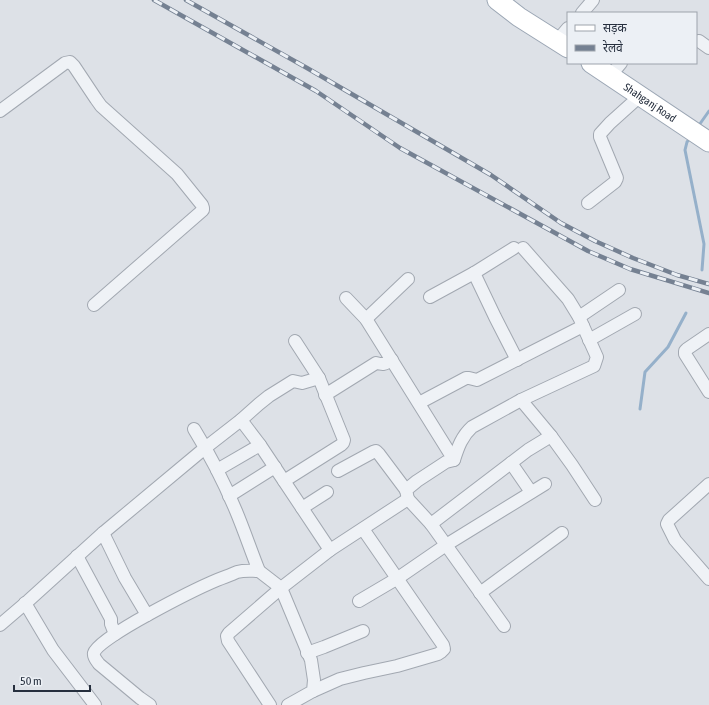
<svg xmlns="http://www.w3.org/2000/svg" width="709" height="705" viewBox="0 0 709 705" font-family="'Asap Condensed','Noto Sans Devanagari',sans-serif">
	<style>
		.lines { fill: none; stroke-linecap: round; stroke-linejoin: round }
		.stream { stroke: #95b0ca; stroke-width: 3 }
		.minor-casing { stroke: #a2a8b1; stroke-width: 14 }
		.primary-casing { stroke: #9ba6b4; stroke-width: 21 }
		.minor { stroke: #eff2f6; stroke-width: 12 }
		.primary { stroke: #fff; stroke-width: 19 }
		.rail-casing { stroke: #758192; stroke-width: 4.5 }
		.rail { stroke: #ecf0f5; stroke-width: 3; stroke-dasharray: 9; stroke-linecap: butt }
		.labels { text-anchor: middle; stroke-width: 3; stroke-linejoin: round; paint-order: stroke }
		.street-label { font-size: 11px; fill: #262f3e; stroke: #ecf0f5 }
	</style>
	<rect width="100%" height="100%" fill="#dde1e7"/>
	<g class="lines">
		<g class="stream">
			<path d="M697,128L709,111"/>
			<path d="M691,137L687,142L685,150L704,244L702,270"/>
			<path d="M640,409L645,372L668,347L686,313"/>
		</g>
		<g class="minor-casing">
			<g id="minor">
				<path d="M582,13L593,0"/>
				<path d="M557,41L568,28"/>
				<path d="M699,41L709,48"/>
				<path d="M611,75L621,63"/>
				<path d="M0,111L65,63L70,62L74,66L96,99L101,106L177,174L202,205L203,208V210L94,305"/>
				<path d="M588,203L615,182L617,178L600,137V134L610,123L640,96"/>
				<path d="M474,273L495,317L517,360"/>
				<path d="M430,297L474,273L514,248"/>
				<path d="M346,298L366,319L454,460"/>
				<path d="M579,317L619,290"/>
				<path d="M366,319L408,279"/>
				<path d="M709,334L687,349L685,351V354L709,392"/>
				<path d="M589,340L635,314"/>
				<path d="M325,395L376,363C385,365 384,364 392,360"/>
				<path d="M521,400L551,436L572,465L595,500"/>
				<path d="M419,403L466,378H469L477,380L583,326"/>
				<path d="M241,420L260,445L330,550"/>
				<path d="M511,463L531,492"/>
				<path d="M217,470L260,445"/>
				<path d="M338,471L373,452L376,451L379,454L406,490"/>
				<path d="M284,481L341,445L343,443L344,440L319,378L295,341"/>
				<path d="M709,484L669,520L667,524L675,540L709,579"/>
				<path d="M229,496L275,467"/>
				<path d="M302,508L327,492"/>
				<path d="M431,524L528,450L551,436"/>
				<path d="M103,533L125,578L147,615"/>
				<path d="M77,556L111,619V624L115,634"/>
				<path d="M259,571L281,588L311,660L314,680L313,691L288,705"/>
				<path d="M480,593L562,533"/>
				<path d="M359,601L398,578L446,545L545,484"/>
				<path d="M25,603L53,650L95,705"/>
				<path d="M0,625L28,601L103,533L205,448L241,420L259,404L269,396L293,381L302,383L319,378"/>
				<path d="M504,626L431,524L408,499L406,490L417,481L446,462L454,460C458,447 462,436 472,427L521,400L594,366L597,357L579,317L568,299L523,248"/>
				<path d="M307,653L324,647L363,631"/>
				<path d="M313,691L340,679L364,673L397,666L438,654L441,652L444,649L443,645L363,529"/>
				<path d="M150,705L140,698L99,664C97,661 93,657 94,653C98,637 198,588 217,580C224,577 231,575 237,572C245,570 251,571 259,571C251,551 244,530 236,511C224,482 210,455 194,429"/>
				<path d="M270,705L228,641L227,636L229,633L281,588L330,550L408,499"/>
			</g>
		</g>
		<g class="primary-casing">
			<g id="primary">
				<path d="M497,0L519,17L568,48"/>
				<path id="s1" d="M591,63L709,142"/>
			</g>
		</g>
		<use href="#minor" class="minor"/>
		<use href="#primary" class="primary"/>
		<g class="rail-casing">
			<g id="rail">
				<path d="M154,0L316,91L400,148L588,251L630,269L709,293"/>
				<path d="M186,0L307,68L491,175L561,223L595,241L633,258L677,275L709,284"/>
			</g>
		</g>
		<use href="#rail" class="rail"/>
	</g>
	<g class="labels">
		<g class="street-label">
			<text dy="4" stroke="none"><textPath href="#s1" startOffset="71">Shahganj Road</textPath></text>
		</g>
	</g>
	<rect x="567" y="12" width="130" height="52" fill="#ecf0f5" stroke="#9da3ac"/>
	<rect x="575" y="25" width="20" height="6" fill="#ffffff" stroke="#9da3ac"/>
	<text x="603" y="32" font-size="12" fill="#262f3e">सड़क</text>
	<rect x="575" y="45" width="20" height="6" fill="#758192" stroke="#9da3ac"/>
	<text x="603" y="52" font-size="12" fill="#262f3e">रेलवे</text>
	<path d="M14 685v6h76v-6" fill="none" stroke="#262f3e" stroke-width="2"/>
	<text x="20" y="685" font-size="12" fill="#262f3e" stroke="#ecf0f5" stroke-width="3" paint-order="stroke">50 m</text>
</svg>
